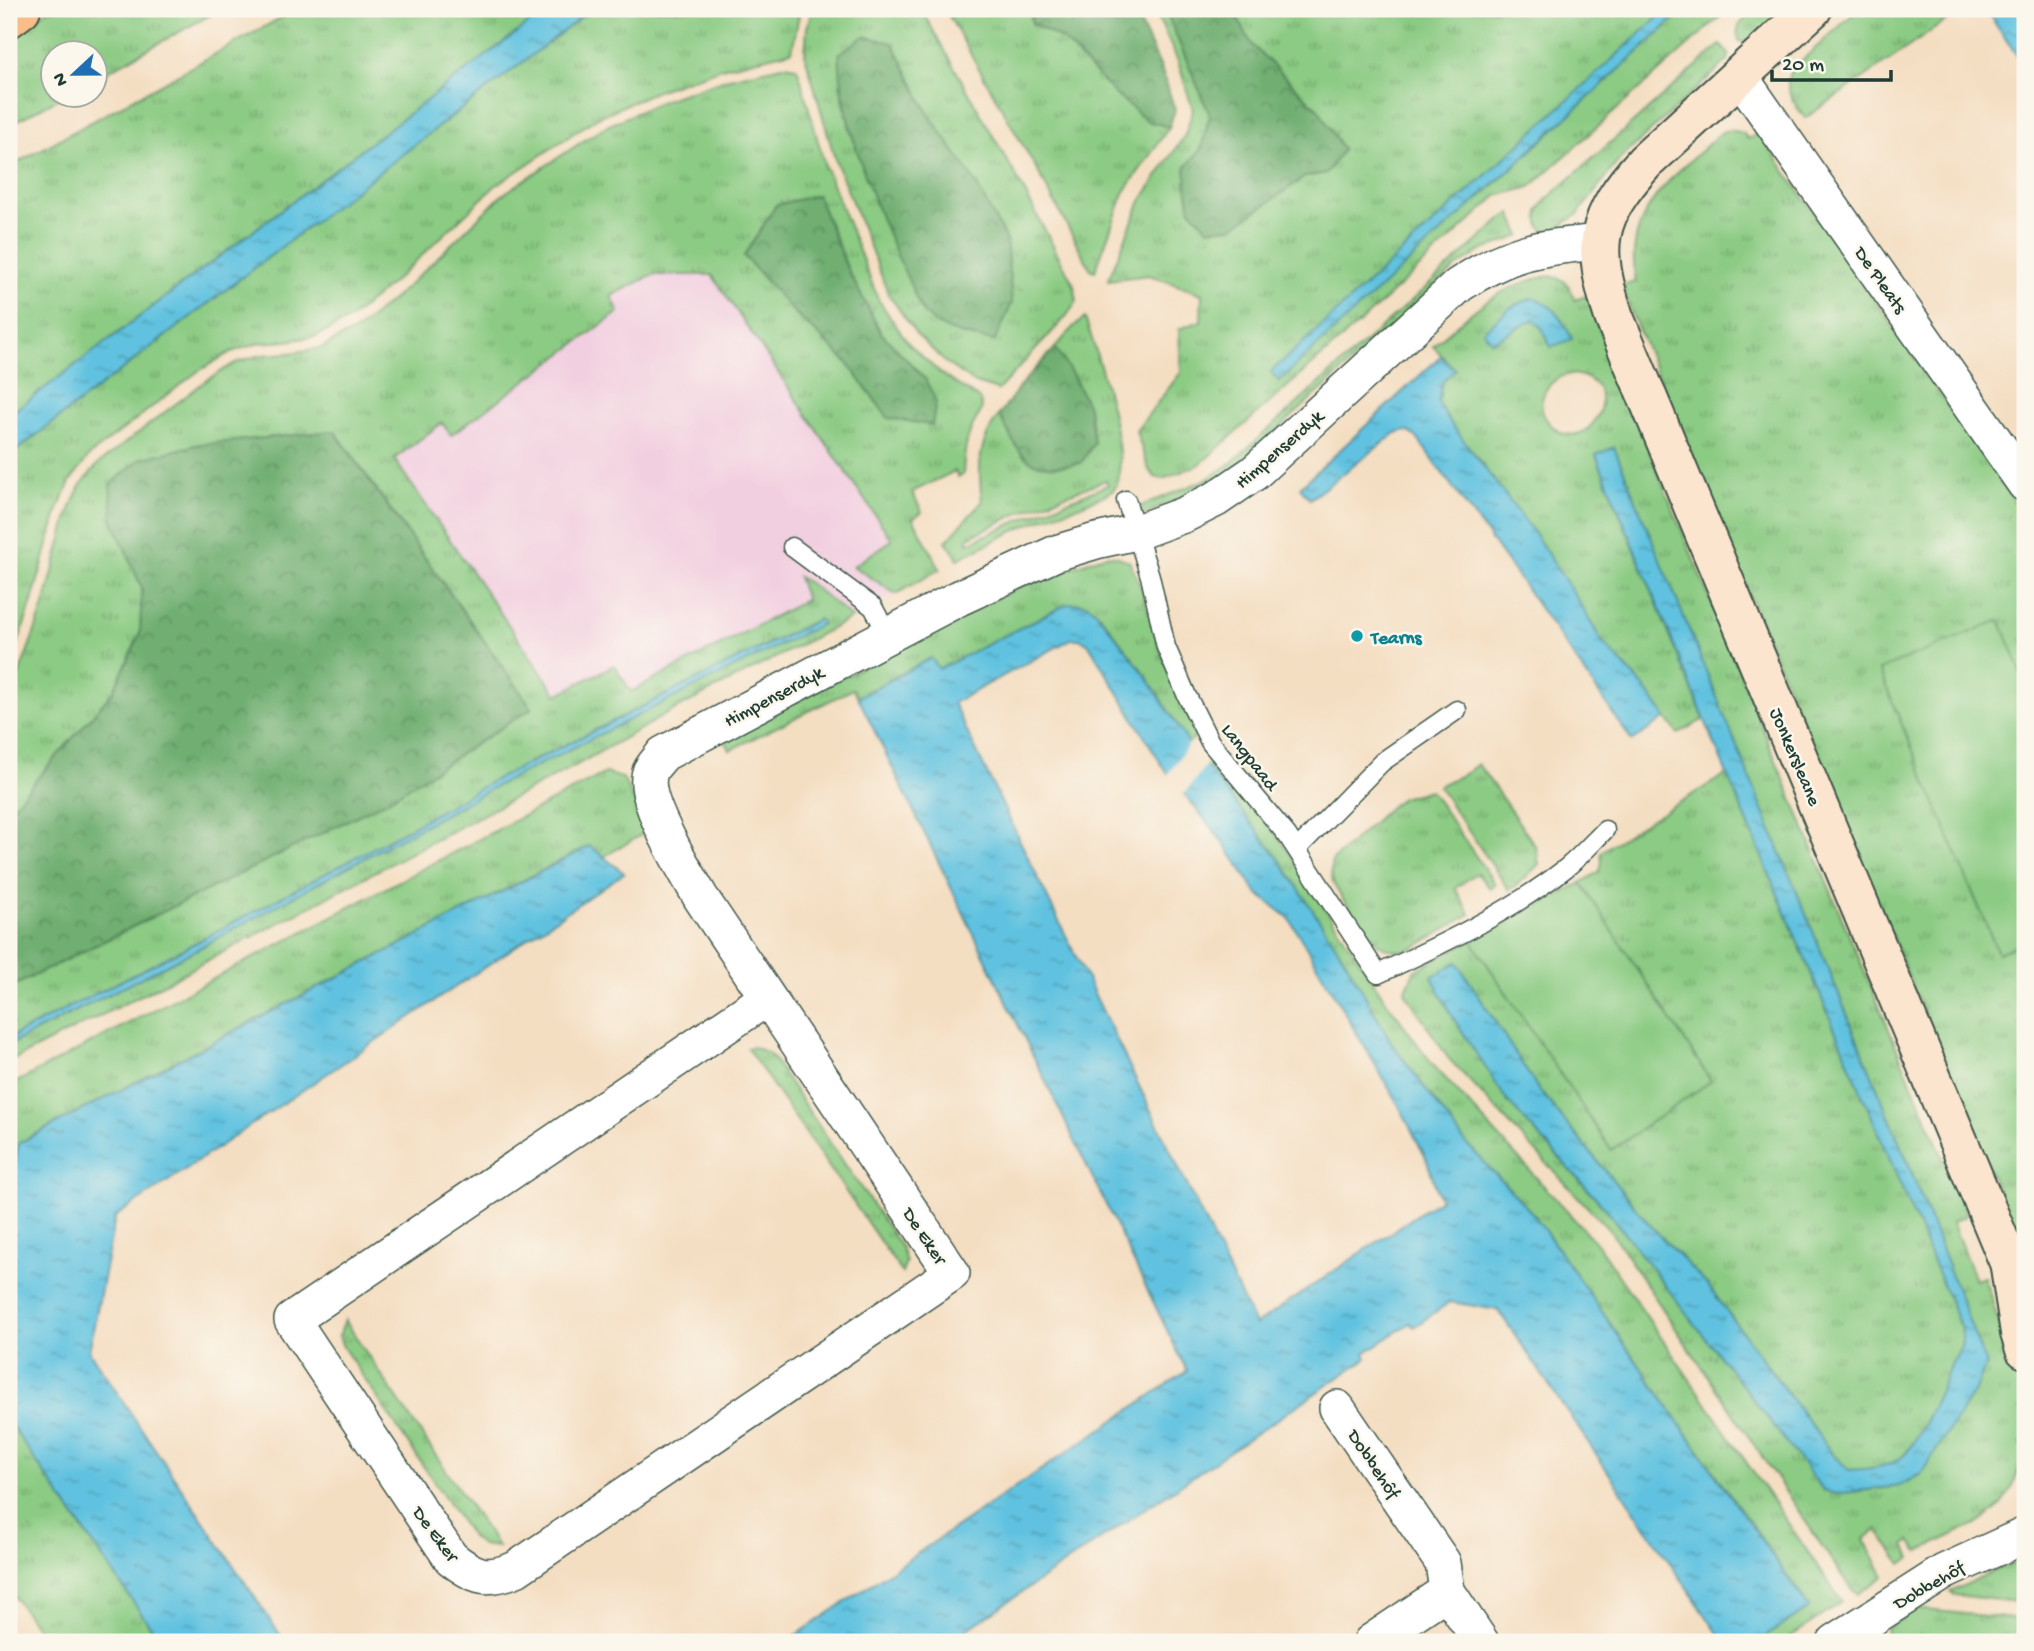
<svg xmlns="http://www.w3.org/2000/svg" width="2034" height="1651" viewBox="0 0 2034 1651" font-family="'Gochi Hand',sans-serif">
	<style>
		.built { fill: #f2cfe0 }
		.grass { fill: url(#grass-tufts); stroke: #55845c; stroke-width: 2; fill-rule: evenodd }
		.forest { fill: url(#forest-crowns); stroke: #487652; stroke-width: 2 }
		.garden { fill: #8bcb83; stroke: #55845c; stroke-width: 2 }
		.water { fill: url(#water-ripples); stroke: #40808a; stroke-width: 2; fill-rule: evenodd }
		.pier { fill: #f4dec2 }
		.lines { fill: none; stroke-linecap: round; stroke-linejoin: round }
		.lane-casing { stroke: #3f5549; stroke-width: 21 }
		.street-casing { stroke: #3f5549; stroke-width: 38 }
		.secondary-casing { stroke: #3f5549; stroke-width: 42 }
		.primary-casing { stroke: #3f5549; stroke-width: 42 }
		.lane { stroke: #fff; stroke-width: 18 }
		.street { stroke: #fff; stroke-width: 35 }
		.secondary { stroke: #fce5cf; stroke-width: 38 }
		.primary { stroke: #f8bd88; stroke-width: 38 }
		.culture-dot { fill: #0f9aa8; stroke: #fbf7ec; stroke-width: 2.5 }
		.labels { text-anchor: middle; stroke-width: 5; stroke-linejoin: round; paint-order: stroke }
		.street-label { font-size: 19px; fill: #1f3d34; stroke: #fbf7ec }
		.culture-label { font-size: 19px; font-weight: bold; fill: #0d838f; stroke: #fbf7ec; text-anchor: start }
	</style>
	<defs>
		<pattern id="grass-tufts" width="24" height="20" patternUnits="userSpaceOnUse" patternTransform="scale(1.75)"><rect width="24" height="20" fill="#8bcb83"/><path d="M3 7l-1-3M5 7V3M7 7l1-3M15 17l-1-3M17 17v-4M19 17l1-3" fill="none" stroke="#71a66c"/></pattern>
		<pattern id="forest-crowns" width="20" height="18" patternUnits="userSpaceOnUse" patternTransform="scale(1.75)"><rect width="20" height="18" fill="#70af71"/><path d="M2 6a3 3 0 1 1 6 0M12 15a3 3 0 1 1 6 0" fill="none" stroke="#5b905e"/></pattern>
		<pattern id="water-ripples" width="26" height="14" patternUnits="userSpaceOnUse" patternTransform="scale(1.75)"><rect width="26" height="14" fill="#61c2e0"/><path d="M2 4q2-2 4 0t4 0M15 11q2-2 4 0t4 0" fill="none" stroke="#4f9fb6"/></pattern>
	</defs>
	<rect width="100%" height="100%" fill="#fbf7ec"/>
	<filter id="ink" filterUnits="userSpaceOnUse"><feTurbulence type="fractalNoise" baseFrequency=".0143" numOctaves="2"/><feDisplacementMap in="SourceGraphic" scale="14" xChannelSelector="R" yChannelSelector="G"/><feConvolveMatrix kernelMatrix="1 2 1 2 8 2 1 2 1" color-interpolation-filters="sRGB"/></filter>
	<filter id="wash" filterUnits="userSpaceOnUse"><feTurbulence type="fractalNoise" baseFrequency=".00686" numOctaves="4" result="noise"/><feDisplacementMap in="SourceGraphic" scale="28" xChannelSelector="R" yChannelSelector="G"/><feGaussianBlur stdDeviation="1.57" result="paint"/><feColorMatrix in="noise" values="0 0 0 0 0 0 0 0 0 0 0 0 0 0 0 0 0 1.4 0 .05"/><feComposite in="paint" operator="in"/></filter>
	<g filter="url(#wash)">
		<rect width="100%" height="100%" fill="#f4dec2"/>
		<path class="built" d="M652,275H712L893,540L854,566L896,594L852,618L812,586L799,578L807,600L630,692L613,665L557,695L394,459L442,423L450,434L619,312L611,296Z"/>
		<g class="grass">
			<path d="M49,9H221L95,78L94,52H52V94L65,95L9,125V38Z"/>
			<path d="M297,9H548L9,415V167Z"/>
			<path d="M592,9H800L792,51L725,67L659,90L598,117L495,186L399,277L350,319L317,336L287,341L259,343L231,352L197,372L90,455L71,480L58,509L31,605L9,669V456Z"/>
			<path d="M812,9H921L1016,176L1074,285L1077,301L1065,318L998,390L975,383L946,363L917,335L889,295L835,159L805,55L807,28ZM893,43L928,113L974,180L1006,240L1012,303L892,243L850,130L840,85Z"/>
			<path d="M945,9H1030L1032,23L1063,40L1113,92L1148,121L1169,127L1124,193L1095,271L1091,270L1036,168Z"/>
			<path d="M1154,9H1165L1210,115L1201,149L1280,192L1305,177L1326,173L1319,110L1252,45L1233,9H1667L1271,372L1477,200L1685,9H1729L1530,187L1497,196L1364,319L1199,465L1163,479L1155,477L1149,470L1136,431L1181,372L1179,329L1201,321L1202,294L1149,275L1108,280L1141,201L1185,135L1193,110L1178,61Z"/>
			<path d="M1758,9H1784L1748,42H1740C1732,24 1745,20 1758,9Z"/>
			<path d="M1859,9H1963L1805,118C1794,102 1782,90 1791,70Z"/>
			<path d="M1720,45L1729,54L1728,60L1620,159L1578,214L1555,230L1547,231L1540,227C1537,215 1538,209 1546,200Z"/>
			<path d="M786,65L796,67L799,73L824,163L879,301L908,343L940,373L979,399C986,411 978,414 973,425C965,441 964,457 963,475L958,477L955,471L912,492L922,512L913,518L940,569L896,594L853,566L892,540L712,275H652L611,296L619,312L451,435L442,423L394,459L557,695L614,665L631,692L806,600L798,577L812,585L852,618L674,710L580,763L163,984L9,1062V1045L201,947L496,786L821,624L818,619L493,781L388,840L199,941L9,1038V988L387,801L532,708L335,431L196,445L140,459L113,521L142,588L140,634L113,692L9,811V702L43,609L69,512L80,486L98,464L204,382L235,363L261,355L289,353L321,348L358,329L408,286L502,195L603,128L664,100L729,78ZM827,218L848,270L881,333L926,380L888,418L847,362L791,309L744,256Z"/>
			<path d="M1729,130L1743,133L1748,139L1759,133L2025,517V681L1999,620L1998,953L2025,942V1256L1625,297L1623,285L1636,282C1622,210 1675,175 1722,132Z"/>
			<path d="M1511,214L1521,236L1483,250L1459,265L1234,469L1196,492L1142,515L1139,507L1207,479L1230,464L1502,219Z"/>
			<path d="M1549,276C1565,278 1570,285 1575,300L1586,296L1771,749L1967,1215L1952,1222L1975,1280L1984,1277L2025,1401V1451L2012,1489L2000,1506L1982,1521L1918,1552L1910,1541L1905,1545L1911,1558L1902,1564L1877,1530L1864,1539L1884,1576L1858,1594L1851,1589L1611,1232L1448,1058L1405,992L1414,971L1471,940L1611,1149L1711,1081L1581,883L1600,871L1602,862L1601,852L1643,824L1727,774L1961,1328C1964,1343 1961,1350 1952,1363C1941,1387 1921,1439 1902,1457C1892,1467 1863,1470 1849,1470L1833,1455L1709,1287L1649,1224L1538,1089L1457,962L1432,977L1508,1102L1606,1209L1835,1494L1899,1486L1921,1474L1976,1388L1986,1365L1908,1163L1614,448L1596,455L1704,719L1678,734L1644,687L1603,643L1572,591L1534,533L1449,421L1438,403L1442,381L1455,370L1433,346C1470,313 1498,285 1549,276ZM1532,298L1542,328L1534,319L1511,307ZM1570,374C1633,378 1587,466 1549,423C1532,403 1547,378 1570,374Z"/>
			<path d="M1085,318C1095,347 1134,467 1114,489C1106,498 1041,519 1025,526C1002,536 980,548 958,559L946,541L982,502C978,467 977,445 999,415L1016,445L1094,444L1089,409L1072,374L1055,348L1074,326ZM1106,480L1108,485L1025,518L968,543L967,538L1023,511Z"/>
			<path d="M1106,555L1116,556L1129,561L1141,587L1160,650L1196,735L1189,744L1147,677L1100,615L1078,603L1067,604L939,669L931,658L858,697L853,689L730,750L724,739L966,612L1028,583Z"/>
			<path d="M1208,761H1216L1282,842L1382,995L1433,1065L1597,1244L1842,1602L1783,1642H1757L1809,1607L1534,1215L1464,1141L1391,1042L1344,958L1280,860L1205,765Z"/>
			<path d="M1478,764L1536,847L1539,864L1520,883L1509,890L1438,786L1466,773Z"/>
			<path d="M605,773L623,778L648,831L603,857L589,846L19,1143L9,1193V1086Z"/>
			<path d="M1430,790L1495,884L1490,888L1477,873L1455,888L1470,914L1415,947C1403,952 1390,952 1379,944C1369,938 1338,894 1333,882C1331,875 1330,868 1332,861L1392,805L1402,798Z"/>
			<path d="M753,1047L768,1053L772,1057L901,1247L906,1262L902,1273L747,1048Z"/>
			<path d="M345,1320L361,1345L498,1547L482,1545L472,1538L343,1347L339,1336Z"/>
			<path d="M9,1422L161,1642H46L9,1589Z"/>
			<path d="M2025,1561V1603L1955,1595L1950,1592L2000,1568Z"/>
			<path d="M1915,1609L2025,1620V1642H1889L1886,1629Z"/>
		</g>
		<g class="forest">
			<path d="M1030,9H1134L1161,68L1175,110L1169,127L1148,121L1113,92L1063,40L1032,23Z"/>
			<path d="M1165,9H1233L1252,45L1319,110L1343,150L1326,173L1305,177L1233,227L1208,229L1190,209L1185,168L1201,149L1210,115Z"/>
			<path d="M864,36L893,43L928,113L974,180L1006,240L1012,303L995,341C971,337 943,333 926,315C917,307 913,288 907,277C876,210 842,127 839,54Z"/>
			<path d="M817,195L848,270L881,333L926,380L936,402L932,425L888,418L847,362L791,309L744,256L776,205Z"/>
			<path d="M1055,348L1072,374L1089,409L1094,443L1081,463C1026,473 1024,461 999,415L1023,382Z"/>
			<path d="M334,431L532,708L387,801L9,988V811L113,692L140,634L142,588L113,521L110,485L140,459L196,445Z"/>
		</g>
		<g class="garden">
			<path d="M2000,620L2025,681V942L1998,953L1879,670Z"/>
			<path d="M1581,883L1711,1081L1611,1150L1471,940Z"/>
		</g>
		<g class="water">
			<path d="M548,9H592L9,456V415Z"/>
			<path d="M1667,9H1685L1279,381L1271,372Z"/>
			<path d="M1985,9H2025V67Z"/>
			<path d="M1532,298C1554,304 1563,320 1572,339L1551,347L1542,328L1534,319L1492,342L1483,331L1511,307Z"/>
			<path d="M1441,356L1455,370L1442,382L1438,403L1449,421L1534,533L1572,591L1603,643L1644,687L1666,718L1632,741L1525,587L1417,438L1408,431L1396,433L1310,499L1300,487Z"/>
			<path d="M1614,447L1908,1163L1986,1365L1976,1388L1921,1474L1899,1486L1835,1494L1823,1490L1606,1209L1508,1102L1455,1021L1432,977L1457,962L1538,1089L1649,1224L1709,1287L1833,1455L1849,1470C1863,1470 1892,1467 1903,1456C1921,1438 1941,1388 1952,1363C1961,1350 1964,1343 1961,1328L1727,774L1596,455Z"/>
			<path d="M1078,603L1088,605L1095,610L1147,677L1189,744L1280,860L1344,958L1391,1042L1464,1141L1534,1215L1809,1608L1757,1642H1724L1498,1310L1450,1302L1414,1327L1410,1323L1365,1353L1367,1358L949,1642H786L1187,1371L858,697L931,658L939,669L1067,604ZM1071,639H1080L1088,643L1165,770L1223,842L1257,893L1289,918L1396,1100L1426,1158L1440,1199L1255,1325L953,703Z"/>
			<path d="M819,619L822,624L496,786L201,947L9,1045V1038L199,941L388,840L493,781Z"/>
			<path d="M590,846L624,873L115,1217L89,1351L285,1642H161L9,1422V1193L19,1143Z"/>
		</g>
		<path class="pier" d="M1191,741L1208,762L1183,796L1166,777Z"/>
	</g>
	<g filter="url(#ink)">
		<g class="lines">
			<g class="lane-casing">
				<g id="lane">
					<path d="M1126,500L1150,576L1166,647L1187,696L1210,742L1287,835L1378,974C1443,944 1510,912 1566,868C1580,857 1592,843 1605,830"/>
					<path d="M792,547L873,607L888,635"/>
					<path d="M1297,849L1382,762L1457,710"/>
				</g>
			</g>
			<g class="street-casing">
				<g id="street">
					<path d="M1739,75L2025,484"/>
					<path d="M767,998L292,1320L451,1558C475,1577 487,1581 516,1569L952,1273L701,898C687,873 640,799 650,772C652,766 659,760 663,754L959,598L1056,553L1096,541L1137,532L1186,514L1216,499L1254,473L1459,285C1512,250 1538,248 1599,242"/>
					<path d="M1337,1408L1443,1563L1447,1591"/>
					<path d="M1371,1642L1447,1591L1481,1642"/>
					<path d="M1835,1642L1944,1572L2025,1535"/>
				</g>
			</g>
			<g class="secondary-casing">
				<g id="secondary">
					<path d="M1812,9L1645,162C1594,218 1591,246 1614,317L2010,1265L2025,1291"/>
					<path d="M2010,1267L2020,1333L2025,1349"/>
				</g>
			</g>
			<g class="primary-casing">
				<path id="primary" d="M9,18L21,9"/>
			</g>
			<use href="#lane" class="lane"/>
			<use href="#street" class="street"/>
			<use href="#secondary" class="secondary"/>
			<use href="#primary" class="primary"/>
		</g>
	</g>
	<circle class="culture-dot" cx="1357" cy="636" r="7"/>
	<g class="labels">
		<g class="street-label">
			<text transform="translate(1882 279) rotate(55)" y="7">De Pleats</text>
			<text transform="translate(1278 448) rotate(-41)" y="7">Himpenserdyk</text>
			<text transform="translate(773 695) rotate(-28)" y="7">Himpenserdyk</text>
			<text transform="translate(1251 756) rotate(52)" y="7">Langpaad</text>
			<text transform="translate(1797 756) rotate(67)" y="7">Jonkersleane</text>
			<text transform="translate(926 1235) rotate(56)" y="7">De Eker</text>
			<text transform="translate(1375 1463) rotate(56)" y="7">Dobbehôf</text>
			<text transform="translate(437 1533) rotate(53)" y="7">De Eker</text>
			<text transform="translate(1928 1584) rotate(-30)" y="7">Dobbehôf</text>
		</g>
		<g class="culture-label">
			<text x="1371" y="643">Tearns</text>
		</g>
	</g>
	<rect width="2034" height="1651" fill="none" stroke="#fbf7ec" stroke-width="35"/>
	<g transform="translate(74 74) rotate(248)"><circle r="33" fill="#fbf7ec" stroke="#a3ada2" stroke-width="2"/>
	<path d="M0-5L12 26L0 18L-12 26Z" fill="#1f6fb2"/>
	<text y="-10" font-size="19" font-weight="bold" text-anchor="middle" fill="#1f3d34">N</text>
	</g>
	<path d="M1772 70v10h119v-10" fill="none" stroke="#1f3d34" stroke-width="3.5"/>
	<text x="1782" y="70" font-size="21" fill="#1f3d34" stroke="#fbf7ec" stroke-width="5" paint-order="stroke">20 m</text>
</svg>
